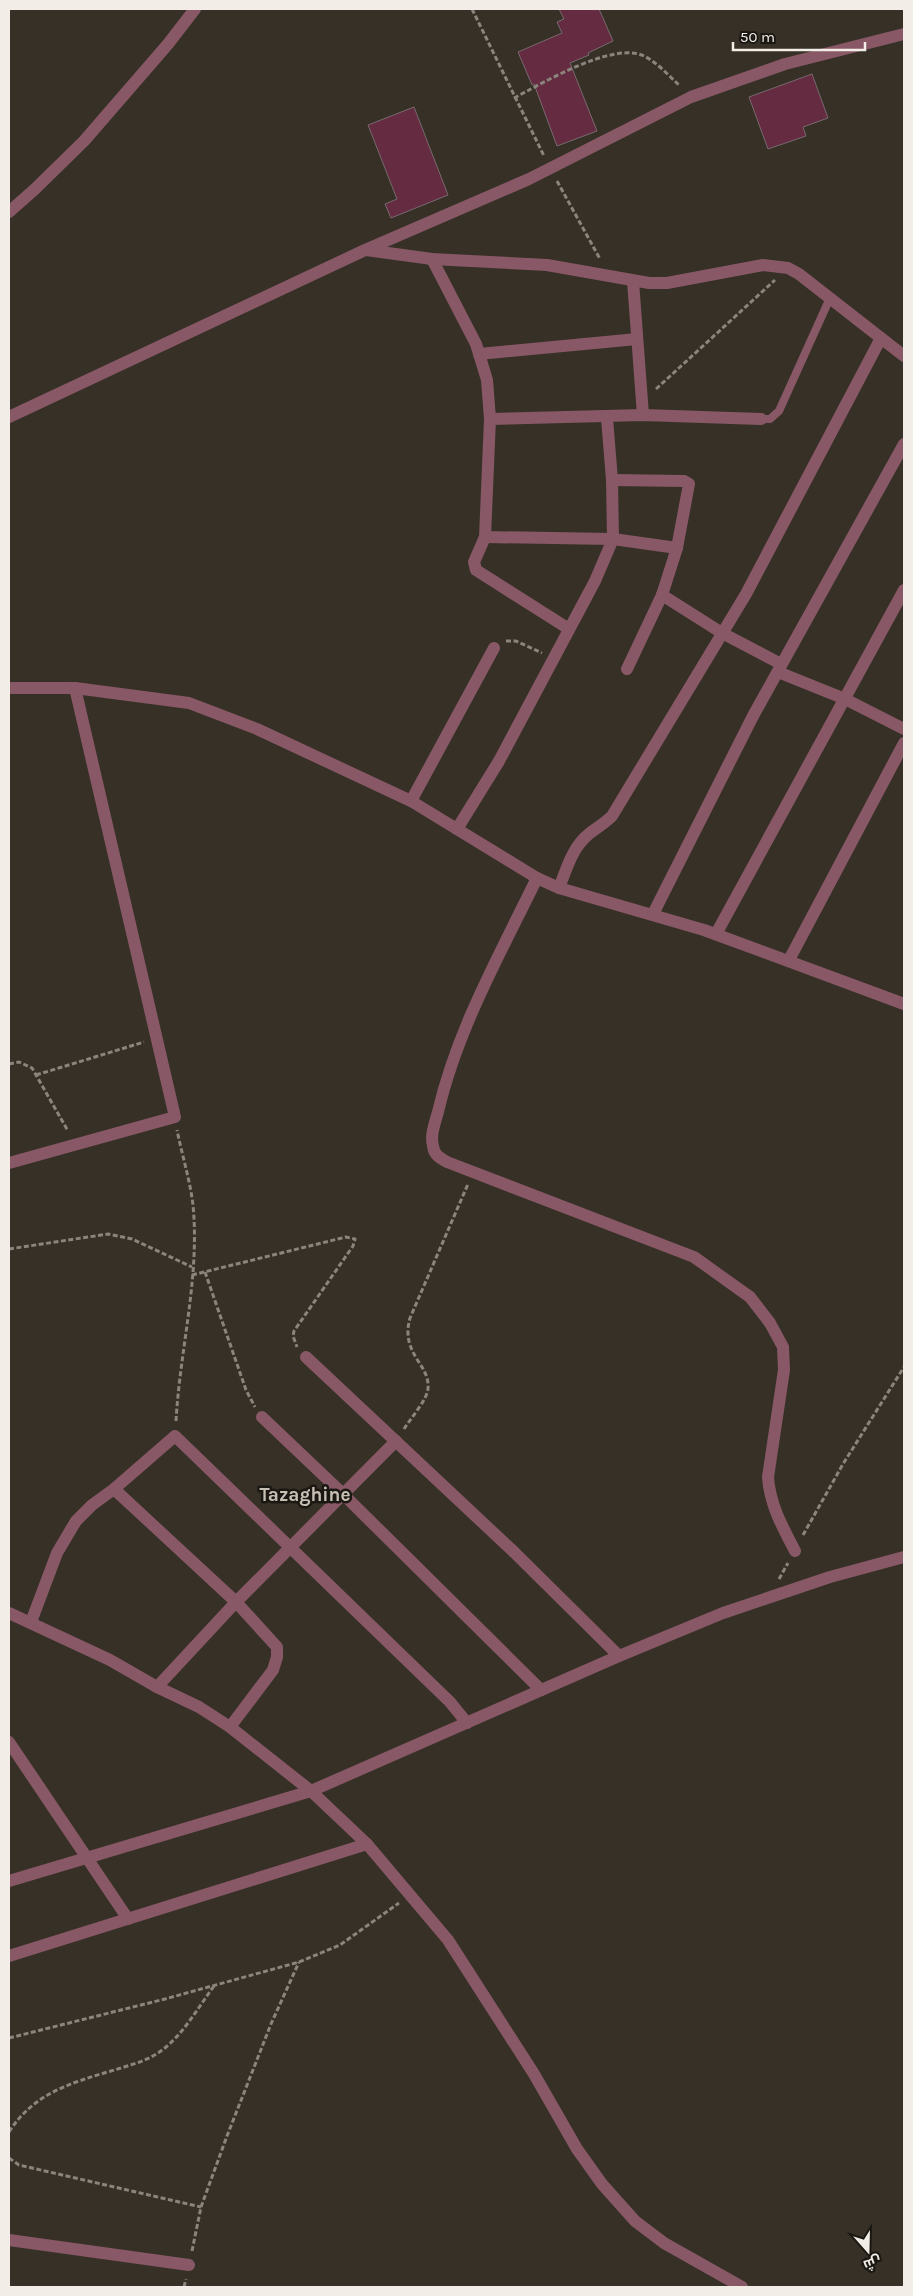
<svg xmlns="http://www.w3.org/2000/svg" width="913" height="2296" viewBox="0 0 913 2296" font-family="Karla,Cairo,sans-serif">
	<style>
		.building { fill: #642b41; stroke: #786a6f }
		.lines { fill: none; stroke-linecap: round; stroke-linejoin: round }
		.path { stroke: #8a857d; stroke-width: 3; stroke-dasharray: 5 2.5; stroke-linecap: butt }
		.service { stroke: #885866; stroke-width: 8 }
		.minor { stroke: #885866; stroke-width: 12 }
		.labels { text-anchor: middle; stroke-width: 5; stroke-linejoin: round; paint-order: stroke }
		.quarter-label { font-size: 19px; font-weight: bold; fill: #c9c0b5; stroke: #1b1814 }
	</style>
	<rect width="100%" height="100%" fill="#363026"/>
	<g class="building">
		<path d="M559,9H599L613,41L588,53L589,55L570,63L597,131L557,146L534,84L532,85L518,52L562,33L557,22L564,19Z"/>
		<path d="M812,74L828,118L803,127L806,136L768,149L749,97Z"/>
		<path d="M414,107L448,195L391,218L385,204L397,199L368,125Z"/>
	</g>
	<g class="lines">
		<g class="path">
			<path d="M472,9L544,156"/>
			<path d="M514,98C543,83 613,41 644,56C658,63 669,76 680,86"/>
			<path d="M557,181L600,259"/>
			<path d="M656,389L775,280"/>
			<path d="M506,641H516L542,653"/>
			<path d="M9,1064L19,1062L32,1068L68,1131"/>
			<path d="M36,1075L144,1042"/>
			<path d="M9,1249L108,1234L132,1239L192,1267"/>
			<path d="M205,1272L246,1390L255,1407"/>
			<path d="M192,1275L346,1237L355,1239L353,1246L294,1331L293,1336L297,1347"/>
			<path d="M176,1421C180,1349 200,1277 193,1205C190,1180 182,1155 177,1130"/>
			<path d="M404,1429C410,1419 428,1399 428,1388C430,1364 400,1354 410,1318L468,1184"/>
			<path d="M803,1535L843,1464L904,1367"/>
			<path d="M779,1579L788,1563"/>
			<path d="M9,2038L165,1999L299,1962L340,1945L399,1903"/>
			<path d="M9,2132C33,2094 70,2083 111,2071C127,2066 144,2062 158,2053C182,2037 197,2009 214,1986"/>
			<path d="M9,2158L19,2165L201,2207"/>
			<path d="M192,2251L201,2207L227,2136L271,2024L299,1962"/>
			<path d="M184,2287L186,2279"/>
		</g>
		<path class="service" d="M761,419H770L779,411L830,298"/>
		<g class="minor">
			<path d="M9,212L35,189L84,141L168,44L195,9"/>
			<path d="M366,250L432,259L547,265L649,283H667L763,265L788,268L799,274L904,356"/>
			<path d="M432,259L476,344L487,380L490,419L643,415L761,419"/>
			<path d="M633,281L643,415"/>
			<path d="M479,354L637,339"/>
			<path d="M9,417L365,250L529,179L691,97L785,64L904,34"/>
			<path d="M490,419L485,537L613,539L677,548"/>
			<path d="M612,480L684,481L689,484L677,548L662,595L627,669"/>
			<path d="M485,537L474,562L476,570L569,629"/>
			<path d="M662,595L722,633L781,664"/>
			<path d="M778,672L845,699L904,729"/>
			<path d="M9,688H75L189,703L257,729L411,801L537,878L559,888L704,930L904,1004"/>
			<path d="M411,801L494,648"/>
			<path d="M457,829L499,761L595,581L613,539L612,480L607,418"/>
			<path d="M537,878C500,954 457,1030 438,1112C435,1123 430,1135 433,1146C434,1155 440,1158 447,1162L694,1257L750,1297L770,1323L783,1347L784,1370L768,1477C770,1505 782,1526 795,1551"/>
			<path d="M559,888C567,868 572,847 590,833C598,827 605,823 612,816L746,594L881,338"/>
			<path d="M653,914L753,716L904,444"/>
			<path d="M716,934L904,590"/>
			<path d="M789,960L904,743"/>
			<path d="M9,1163L175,1117L75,688"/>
			<path d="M306,1357L515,1553L619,1656"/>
			<path d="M262,1417L342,1493L541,1690"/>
			<path d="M114,1489L236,1602L277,1647V1657L273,1670L230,1727"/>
			<path d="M9,1613L110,1660L157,1687L199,1707L230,1727L311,1791L367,1844L448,1940L534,2074L577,2149L602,2184L635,2221L664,2243L742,2287"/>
			<path d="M31,1622L57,1553L76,1521L92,1505L114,1489L175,1436L450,1702L467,1723"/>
			<path d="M157,1687L236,1602L396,1441"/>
			<path d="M9,1742L128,1919"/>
			<path d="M9,1881L311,1791L619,1656L723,1613L830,1577L904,1557"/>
			<path d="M9,1956L367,1844"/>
			<path d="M9,2240L189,2265"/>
		</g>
	</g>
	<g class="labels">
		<g class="quarter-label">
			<text x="305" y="1501">Tazaghine</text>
		</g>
	</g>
	<rect width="913" height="2296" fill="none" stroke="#f2ede7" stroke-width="20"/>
	<g transform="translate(868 2251) rotate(160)" stroke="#1b1814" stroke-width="4" paint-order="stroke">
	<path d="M0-4L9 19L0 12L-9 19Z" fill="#f2ede7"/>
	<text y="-8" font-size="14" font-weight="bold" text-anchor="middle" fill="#f2ede7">ش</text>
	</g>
	<path d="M733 42v8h132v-8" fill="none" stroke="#f2ede7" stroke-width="2.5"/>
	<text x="740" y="42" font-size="15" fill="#f2ede7" stroke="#1b1814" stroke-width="4" paint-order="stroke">50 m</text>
</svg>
